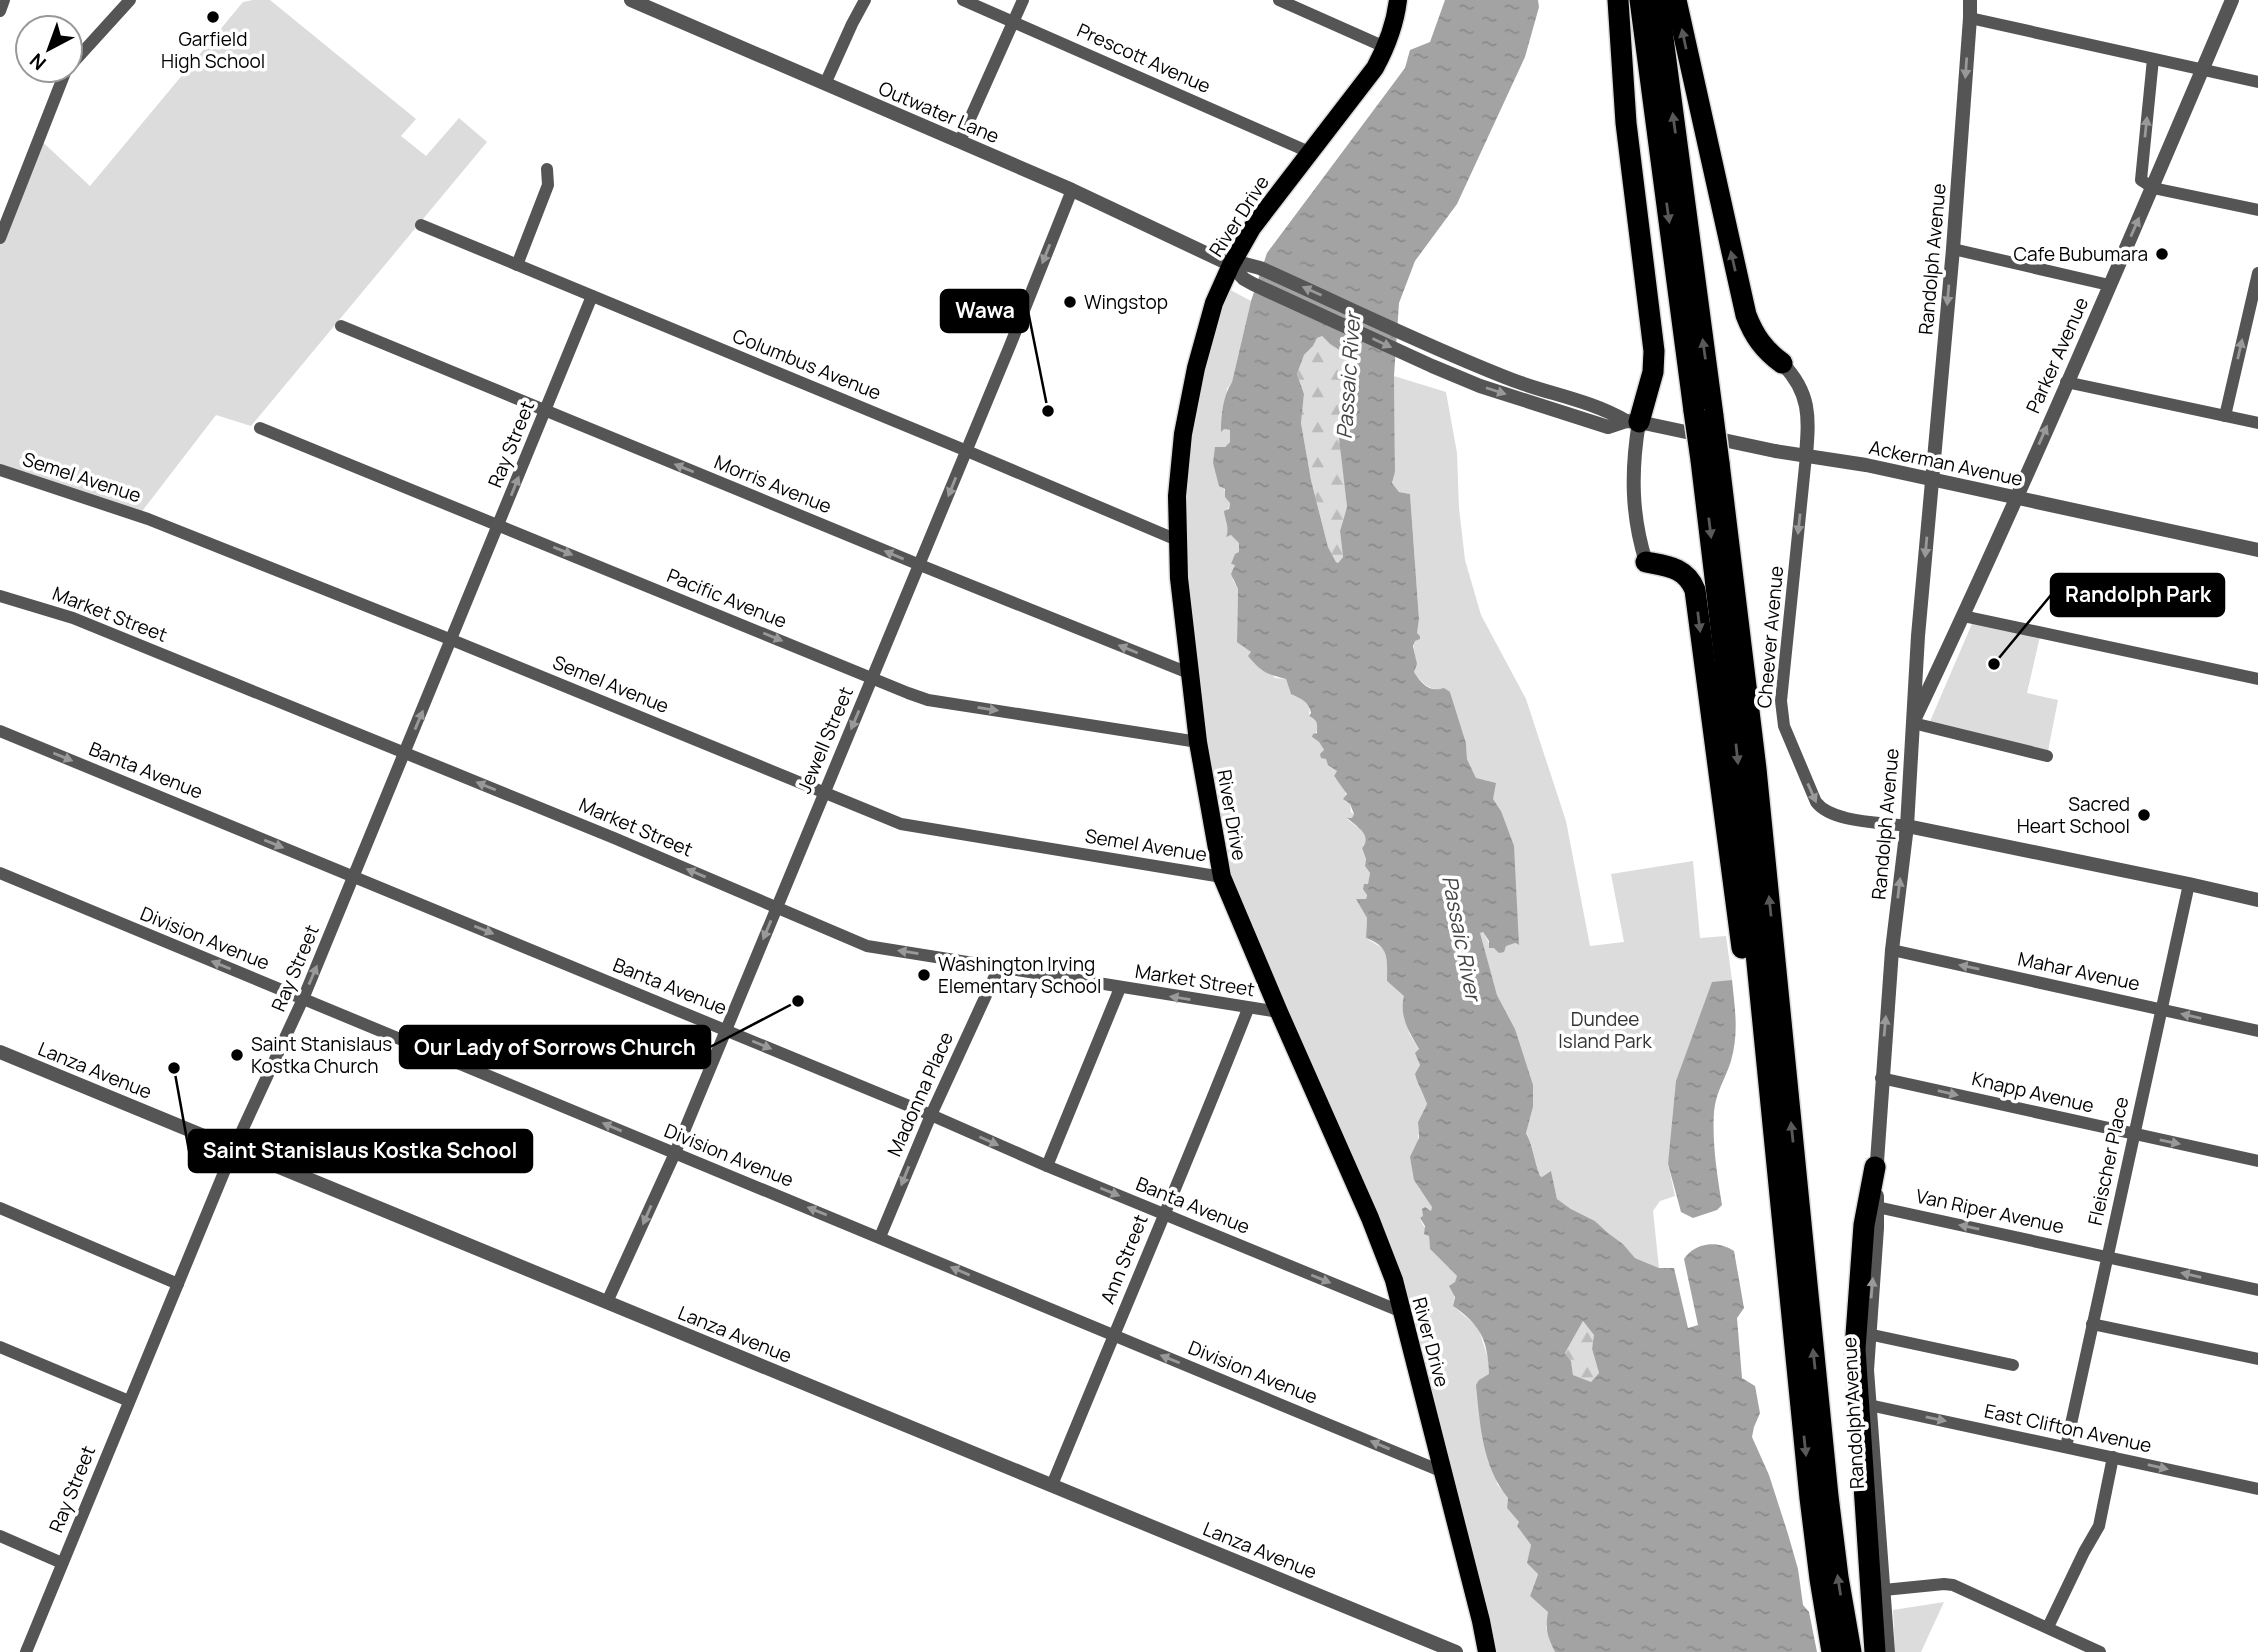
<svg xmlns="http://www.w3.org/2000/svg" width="2258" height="1652" viewBox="0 0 2258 1652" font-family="Manrope,sans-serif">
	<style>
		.green { fill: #dcdcdc }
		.forest { fill: url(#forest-firs) }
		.water { fill: url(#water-ripples); fill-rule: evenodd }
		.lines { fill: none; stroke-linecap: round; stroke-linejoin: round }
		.primary-casing { stroke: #dbdbdb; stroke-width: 21 }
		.motorway-casing { stroke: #dbdbdb; stroke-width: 24 }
		.minor { stroke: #555; stroke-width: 12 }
		.tertiary { stroke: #555; stroke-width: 14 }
		.primary { stroke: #000; stroke-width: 18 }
		.motorway { stroke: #000; stroke-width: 21 }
		.motorway-bridge-casing { stroke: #dbdbdb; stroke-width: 24; stroke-linecap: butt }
		.motorway-bridge { stroke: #000; stroke-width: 21 }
		.oneway { fill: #595959 }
		.oneway2 { fill: #999 }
		.poi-dot { fill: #000; stroke: #fff; stroke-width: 2.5 }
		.labels { text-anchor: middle; stroke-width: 7; stroke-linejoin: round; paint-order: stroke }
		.poi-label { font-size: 19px; fill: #000; stroke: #fff; text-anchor: start }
		.street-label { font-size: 19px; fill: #000; stroke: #fff }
		.park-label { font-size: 19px; fill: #333; stroke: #fff }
		.water-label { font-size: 21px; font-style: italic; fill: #444; stroke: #fff }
		.leader { fill: none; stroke: #000; stroke-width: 2.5 }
		.callout-dot { fill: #000; stroke: #fff; stroke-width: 2.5 }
		.callout { fill: #000; stroke: #000; stroke-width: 2.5 }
		.callout-label { font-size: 21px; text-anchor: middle; font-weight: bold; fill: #fff }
	</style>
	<defs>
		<pattern id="forest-firs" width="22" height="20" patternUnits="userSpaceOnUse" patternTransform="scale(1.75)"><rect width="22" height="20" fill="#dcdcdc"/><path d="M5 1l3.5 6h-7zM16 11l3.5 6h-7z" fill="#bbb"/></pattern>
		<pattern id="water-ripples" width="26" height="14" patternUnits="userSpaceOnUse" patternTransform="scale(1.75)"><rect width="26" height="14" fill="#a3a3a3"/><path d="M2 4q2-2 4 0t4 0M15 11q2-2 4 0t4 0" fill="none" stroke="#8b8b8b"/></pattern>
	</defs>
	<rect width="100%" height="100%" fill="#fff"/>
	<g class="green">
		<path d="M253,0H270L416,119L401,136L426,156L459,118L487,142L251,426L216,415L140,514L0,468V226L36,136L90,186L243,2Z"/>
		<path d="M1221,285L1251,301L1232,382L1227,389L1224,429L1230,430V442L1225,447L1219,448L1213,463L1230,503L1225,518L1229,525L1227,536L1231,535L1239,542V552L1231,564L1235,565L1233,580L1238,589L1237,642L1249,650L1275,678L1286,679L1291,694L1304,700L1310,706L1309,716L1315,719L1319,727L1313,738L1319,742L1324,750L1322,754L1337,771L1334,777C1342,785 1348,789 1345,801L1350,804L1351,812L1354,814L1352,818L1347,819L1365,833L1367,839L1362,848L1366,859L1365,866L1370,873L1366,899L1357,900L1367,918L1366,938L1384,949L1387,958V981L1405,996L1409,1033L1419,1050L1416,1053L1420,1065C1413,1080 1422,1090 1427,1104L1418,1122L1419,1188L1426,1196L1432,1207L1431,1212L1420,1219L1429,1236L1430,1249L1457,1276L1453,1306L1478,1327L1488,1358L1497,1484L1508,1498L1507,1508L1519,1522L1517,1526L1531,1545C1529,1557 1530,1564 1538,1573L1530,1596L1549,1612L1546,1628L1555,1652H1487L1402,1312L1222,877L1177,496Z"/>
		<path d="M1394,376L1446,392L1457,453L1459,508L1465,560L1481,615L1526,699L1566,821L1590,946L1624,942L1611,874L1693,861L1700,938L1726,936L1732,980L1712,983L1668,1164L1675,1196L1660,1201L1653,1211L1659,1268L1635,1258L1623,1244L1608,1233L1595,1221L1571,1209L1557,1199L1551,1172L1542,1177L1540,1176C1534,1161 1533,1145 1526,1132L1533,1107L1515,1029L1497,995L1479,932H1483L1490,945L1515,943L1518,945L1501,811L1476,778L1467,759L1466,743L1450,692C1432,690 1424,687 1414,672C1417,661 1415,658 1414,648C1413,645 1418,625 1419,619L1410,494L1399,492L1392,483L1395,472Z"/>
		<path d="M1974,619L2041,632L2027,693L2058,700L2047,756L1928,726Z"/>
		<path d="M1944,1602L1921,1652H1895L1893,1610Z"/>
	</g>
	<g class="forest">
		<path d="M1322,336L1330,344L1347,353L1352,358L1354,377L1339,429L1347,507L1340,531L1343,557L1338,563L1336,562L1328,547L1311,480L1301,423L1304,394L1297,374L1304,355L1313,346L1317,337Z"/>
		<path d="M1583,1321L1595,1335L1592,1349L1599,1373L1591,1383L1573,1375L1571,1361L1565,1353Z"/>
	</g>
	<g class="water">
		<path d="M1445,0H1538L1539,7L1525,57L1457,204L1415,261L1399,303L1394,376L1395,472L1392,483L1399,492L1410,494L1419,619L1417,633L1420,636V639L1415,641L1413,646L1417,664L1414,672C1421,683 1429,693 1444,688L1450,692L1466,743L1467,759L1476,778L1496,783L1493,799L1501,811L1514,846L1519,945L1515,943L1506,946L1504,952L1499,953L1494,948H1489V941L1483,932L1480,933L1497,995L1515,1029L1533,1085V1107L1526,1133C1533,1145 1534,1161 1540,1176L1542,1177L1551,1171L1557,1199L1571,1209L1595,1221L1608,1233L1623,1244L1635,1258L1659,1268H1674L1688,1328L1698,1325L1684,1259C1695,1242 1718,1240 1734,1251L1744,1308L1737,1318L1742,1378L1755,1386L1760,1413L1754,1427L1752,1437L1769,1475L1788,1534L1798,1569L1803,1605L1809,1612L1817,1652H1555C1547,1635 1545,1630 1548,1612L1530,1596L1538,1574L1527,1563L1531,1545L1517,1526L1519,1522L1507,1508L1508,1498C1482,1466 1480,1424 1476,1385L1479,1380L1489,1374C1488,1341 1481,1325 1453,1306L1455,1297L1449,1286L1455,1282L1457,1276L1430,1249L1429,1236L1424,1234L1425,1226L1420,1218L1423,1216L1422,1209L1425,1207L1431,1211L1432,1207L1414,1180L1410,1157L1419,1138L1418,1122L1427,1104C1423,1093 1418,1085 1415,1074L1420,1065L1415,1053L1419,1049C1409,1032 1399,1016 1404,996L1387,981C1387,958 1390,947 1366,938L1367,918L1356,899H1366L1367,895L1363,889L1364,884H1368L1370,873L1365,866L1366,859L1362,848C1373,835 1357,827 1347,818H1352L1354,814L1350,804L1343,799L1347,794L1334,776L1337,771L1328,765L1326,759L1321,758L1320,754L1324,750L1319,742L1312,737L1313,734L1317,733C1317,724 1319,721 1309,716L1311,713C1309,701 1301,699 1291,694L1286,679C1267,674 1262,673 1248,656L1251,652L1237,642L1238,589L1231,574L1235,565L1231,564L1235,554L1239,552V543L1231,535L1226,537C1230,527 1225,521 1224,511L1229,509L1230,503L1225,497V489L1219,486L1213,463L1215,447H1225L1230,442V430L1224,429L1221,432C1221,415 1223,396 1232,382L1251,301L1267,253L1405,68L1410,50L1430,42ZM1322,336L1330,344L1352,358L1354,376L1338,429L1347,507L1340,531L1343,557L1338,563L1336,562L1328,547L1311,480L1301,423L1304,394L1297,374L1304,355L1313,346L1317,338ZM1583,1321L1594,1335L1592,1349L1599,1373L1591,1382L1573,1375L1571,1361L1565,1353Z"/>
		<path d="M1732,980C1735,1009 1739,1033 1731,1061C1725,1080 1716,1091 1714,1112C1712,1143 1717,1174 1722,1205L1717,1210L1693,1218L1681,1212L1668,1164L1676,1081L1712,982Z"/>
	</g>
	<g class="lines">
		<g class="primary-casing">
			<path id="primary" d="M1398,0C1395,25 1387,46 1375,68L1252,228L1231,265L1214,303L1196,368L1183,434L1177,496L1179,578L1198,742L1222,877L1279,1012L1370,1218L1394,1280L1481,1621L1487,1652"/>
		</g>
		<g class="motorway-casing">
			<g id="motorway">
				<path d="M1618,0L1626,123L1654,351L1653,372L1639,422"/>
				<path d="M1640,0L1694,411"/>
				<path d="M1658,0L1713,416"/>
				<path d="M1676,0L1746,315C1754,336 1764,350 1782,363"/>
				<path d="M1701,460L1738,771L1810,1498L1820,1579L1832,1652"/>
				<path d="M1719,463L1756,769L1828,1496L1838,1577L1851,1652"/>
				<path d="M1646,562C1667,566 1686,567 1695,590L1742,948"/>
				<path d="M1875,1167L1864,1225L1855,1349L1875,1652"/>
			</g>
		</g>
		<g class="minor">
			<path d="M963,0L1309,152"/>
			<path d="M1279,0L1387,48"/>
			<path d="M0,11L4,0"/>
			<path d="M1970,18L2258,82"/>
			<path d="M2153,59L2141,180L2153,188L2258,210"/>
			<path d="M70,66L130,0"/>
			<path d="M825,84L852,24L865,0"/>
			<path d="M960,141L1023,0"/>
			<path d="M421,225L967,451L1177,540"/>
			<path d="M0,238L66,70"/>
			<path d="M1953,249L2109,285"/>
			<path d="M517,265L548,185L547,169"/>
			<path d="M341,326L920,565L1191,674"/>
			<path d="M2066,382L2258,423"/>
			<path d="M2225,416L2258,273"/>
			<path d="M260,428L908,693L928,700L1198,742"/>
			<path d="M1806,456L1781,701L1784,726L1816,802C1832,823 1881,822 1907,826"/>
			<path d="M0,470L148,519L452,640L901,824L1222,877"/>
			<path d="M0,596L73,618L614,838L867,946L1279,1012"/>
			<path d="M1963,616L2258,679"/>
			<path d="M1913,723L2047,756"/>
			<path d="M0,731L931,1115L1047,1166L1402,1312"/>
			<path d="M0,873L1443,1472"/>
			<path d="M1892,950L2258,1031"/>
			<path d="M1881,1078L2258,1161"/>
			<path d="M1047,1166L1120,988"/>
			<path d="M1877,1207L2258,1290"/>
			<path d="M0,1208L178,1284"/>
			<path d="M880,1237L931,1115L999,967"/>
			<path d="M607,1302L675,1153L1009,348L1072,190"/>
			<path d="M2092,1324L2258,1359"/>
			<path d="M1868,1334L2013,1365"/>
			<path d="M0,1347L129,1401"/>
			<path d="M1869,1405L2258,1489"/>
			<path d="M2066,1447L2189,884"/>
			<path d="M1052,1485C1117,1326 1185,1169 1248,1009"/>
			<path d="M0,1536L62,1563"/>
			<path d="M1884,1590L1944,1584L1953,1585L2100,1652"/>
			<path d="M2048,1627L2084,1552L2099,1526L2113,1457"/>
			<path d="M26,1652L234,1148L303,999L592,296"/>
		</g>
		<g class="tertiary">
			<path d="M631,0L1072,190L1231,265L1244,279L1253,284L1432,366L1480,386L1608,427L1626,421L1639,422L1775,451L1866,465L2258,550"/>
			<path d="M1231,265L1241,263L1260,268C1343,305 1425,346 1510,379C1548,394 1591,400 1626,421"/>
			<path d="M1782,363C1811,393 1809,417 1806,456"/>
			<path d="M1639,422C1631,470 1631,515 1646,562"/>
			<path d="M1916,716C2028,480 2130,240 2232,0"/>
			<path d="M1907,826L2189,884L2258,900"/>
			<path d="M0,1052L1456,1652"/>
			<path d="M1876,1176L1892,950L1907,826L1918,636L1953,249L1970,18V0"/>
			<path d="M1877,1196V1228L1867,1370L1888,1652"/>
		</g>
		<use href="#primary" class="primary"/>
		<use href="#motorway" class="motorway"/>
		<g class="motorway-bridge-casing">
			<g id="motorway-bridge">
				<path d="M1694,411L1701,460"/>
				<path d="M1713,416L1719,463"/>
			</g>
		</g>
		<use href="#motorway-bridge" class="motorway-bridge"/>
	</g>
	<defs><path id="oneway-solid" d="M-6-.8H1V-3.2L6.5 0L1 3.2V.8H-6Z" transform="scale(1.75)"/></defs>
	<g class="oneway">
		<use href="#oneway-solid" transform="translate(1684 39) rotate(-102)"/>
		<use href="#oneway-solid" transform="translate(1674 123) rotate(-98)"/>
		<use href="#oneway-solid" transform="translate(1668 213) rotate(82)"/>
		<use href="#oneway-solid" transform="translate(1733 261) rotate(-103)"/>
		<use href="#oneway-solid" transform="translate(1704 349) rotate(-98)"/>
		<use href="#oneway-solid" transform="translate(1710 528) rotate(83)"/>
		<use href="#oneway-solid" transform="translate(1699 622) rotate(83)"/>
		<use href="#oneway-solid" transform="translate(1737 754) rotate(84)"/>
		<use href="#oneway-solid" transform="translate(1770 906) rotate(-96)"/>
		<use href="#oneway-solid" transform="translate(1792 1132) rotate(-96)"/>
		<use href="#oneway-solid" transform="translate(1814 1359) rotate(-96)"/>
		<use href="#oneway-solid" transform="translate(1805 1446) rotate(84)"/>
		<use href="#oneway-solid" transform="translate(1839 1585) rotate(-99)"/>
	</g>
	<g class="oneway2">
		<use href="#oneway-solid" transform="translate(1966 68) rotate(94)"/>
		<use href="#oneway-solid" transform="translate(2146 127) rotate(-84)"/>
		<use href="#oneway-solid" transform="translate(2135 227) rotate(-66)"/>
		<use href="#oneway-solid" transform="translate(1046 254) rotate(112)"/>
		<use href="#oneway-solid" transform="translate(1312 291) rotate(-156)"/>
		<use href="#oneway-solid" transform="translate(1948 295) rotate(95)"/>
		<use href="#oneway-solid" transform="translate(1382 343) rotate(25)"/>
		<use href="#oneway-solid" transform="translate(2240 349) rotate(-77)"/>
		<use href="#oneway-solid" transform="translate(1496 391) rotate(18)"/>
		<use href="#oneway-solid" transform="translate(2043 435) rotate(-66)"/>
		<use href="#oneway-solid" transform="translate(684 468) rotate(-158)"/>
		<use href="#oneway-solid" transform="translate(515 486) rotate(-68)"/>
		<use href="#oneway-solid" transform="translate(952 487) rotate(112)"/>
		<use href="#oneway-solid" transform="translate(1799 524) rotate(96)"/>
		<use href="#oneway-solid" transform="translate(1926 547) rotate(95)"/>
		<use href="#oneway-solid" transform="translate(563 551) rotate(22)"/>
		<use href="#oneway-solid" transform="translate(894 555) rotate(-157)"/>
		<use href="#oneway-solid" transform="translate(773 637) rotate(22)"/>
		<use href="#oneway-solid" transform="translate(1128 649) rotate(-158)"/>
		<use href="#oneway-solid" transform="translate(988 709) rotate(9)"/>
		<use href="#oneway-solid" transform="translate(419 720) rotate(-67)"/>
		<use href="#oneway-solid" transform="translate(855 720) rotate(113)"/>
		<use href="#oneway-solid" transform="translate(63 757) rotate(22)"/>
		<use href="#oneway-solid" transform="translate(486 786) rotate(-158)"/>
		<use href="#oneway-solid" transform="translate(1812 793) rotate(66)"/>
		<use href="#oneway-solid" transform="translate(274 844) rotate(22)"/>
		<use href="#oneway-solid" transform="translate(696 873) rotate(-157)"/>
		<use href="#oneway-solid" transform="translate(1899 888) rotate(-83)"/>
		<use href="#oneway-solid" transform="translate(484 930) rotate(22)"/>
		<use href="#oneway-solid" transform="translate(767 930) rotate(113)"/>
		<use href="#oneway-solid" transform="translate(908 952) rotate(-171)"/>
		<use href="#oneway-solid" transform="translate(221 965) rotate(-158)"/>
		<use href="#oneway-solid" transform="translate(1969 967) rotate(-168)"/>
		<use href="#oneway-solid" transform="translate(313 975) rotate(-67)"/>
		<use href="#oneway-solid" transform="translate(1180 998) rotate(-171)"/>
		<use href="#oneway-solid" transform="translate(2191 1016) rotate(-167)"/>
		<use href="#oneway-solid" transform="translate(1885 1026) rotate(-85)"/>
		<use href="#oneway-solid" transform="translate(762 1045) rotate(22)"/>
		<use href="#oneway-solid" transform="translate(1948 1093) rotate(13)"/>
		<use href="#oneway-solid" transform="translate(612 1127) rotate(-157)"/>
		<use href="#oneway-solid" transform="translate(989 1141) rotate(24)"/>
		<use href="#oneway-solid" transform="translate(2170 1142) rotate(12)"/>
		<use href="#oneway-solid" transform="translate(905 1176) rotate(112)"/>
		<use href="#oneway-solid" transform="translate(1110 1192) rotate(22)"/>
		<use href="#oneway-solid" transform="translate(817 1211) rotate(-158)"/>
		<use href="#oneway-solid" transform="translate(647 1215) rotate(114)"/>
		<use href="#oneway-solid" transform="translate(1969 1227) rotate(-168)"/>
		<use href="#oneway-solid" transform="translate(960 1271) rotate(-157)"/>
		<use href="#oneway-solid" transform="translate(2191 1275) rotate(-167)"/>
		<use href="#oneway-solid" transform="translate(1321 1279) rotate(22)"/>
		<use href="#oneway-solid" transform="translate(1872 1288) rotate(-85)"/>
		<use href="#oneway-solid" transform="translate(1170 1359) rotate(-158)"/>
		<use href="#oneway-solid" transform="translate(1936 1419) rotate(12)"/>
		<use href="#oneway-solid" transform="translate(1380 1445) rotate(-157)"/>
		<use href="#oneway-solid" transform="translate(2158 1467) rotate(13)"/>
	</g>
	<g class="poi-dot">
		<circle cx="213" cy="17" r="7"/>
		<circle cx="2162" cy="254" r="7"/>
		<circle cx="1070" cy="302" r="7"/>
		<circle cx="2144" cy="815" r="7"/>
		<circle cx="924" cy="975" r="7"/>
		<circle cx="237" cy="1055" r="7"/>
	</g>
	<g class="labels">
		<g class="poi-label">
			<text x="213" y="46" text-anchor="middle">Garfield<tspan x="213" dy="22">High School</tspan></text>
			<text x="2148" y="261" text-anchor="end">Cafe Bubumara</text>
			<text x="1084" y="309">Wingstop</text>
			<text x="2130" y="811" text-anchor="end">Sacred<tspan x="2130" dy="22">Heart School</tspan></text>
			<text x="938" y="971">Washington Irving<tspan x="938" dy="22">Elementary School</tspan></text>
			<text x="251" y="1051">Saint Stanislaus<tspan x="251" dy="22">Kostka Church</tspan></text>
		</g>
		<g class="street-label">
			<text transform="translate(1144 58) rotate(24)" y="7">Prescott Avenue</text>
			<text transform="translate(939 112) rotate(23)" y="7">Outwater Lane</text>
			<text transform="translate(1239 216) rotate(-57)" y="7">River Drive</text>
			<text transform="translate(1932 259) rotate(-85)" y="7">Randolph Avenue</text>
			<text transform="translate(2057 355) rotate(-66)" y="7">Parker Avenue</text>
			<text transform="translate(807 364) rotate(22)" y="7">Columbus Avenue</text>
			<text transform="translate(511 444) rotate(-68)" y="7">Ray Street</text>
			<text transform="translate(1946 463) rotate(12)" y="7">Ackerman Avenue</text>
			<text transform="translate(82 477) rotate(18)" y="7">Semel Avenue</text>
			<text transform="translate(773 484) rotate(22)" y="7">Morris Avenue</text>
			<text transform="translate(727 598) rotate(22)" y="7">Pacific Avenue</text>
			<text transform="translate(110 614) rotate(21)" y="7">Market Street</text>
			<text transform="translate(1770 637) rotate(-85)" y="7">Cheever Avenue</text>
			<text transform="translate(611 684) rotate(22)" y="7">Semel Avenue</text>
			<text transform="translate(825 740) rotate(-67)" y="7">Jewell Street</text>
			<text transform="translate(146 770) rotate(22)" y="7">Banta Avenue</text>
			<text transform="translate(1232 815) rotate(80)" y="7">River Drive</text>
			<text transform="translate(1885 824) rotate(-85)" y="7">Randolph Avenue</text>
			<text transform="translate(636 827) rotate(23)" y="7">Market Street</text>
			<text transform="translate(1146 845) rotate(9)" y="7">Semel Avenue</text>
			<text transform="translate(205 938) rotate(22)" y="7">Division Avenue</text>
			<text transform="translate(295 968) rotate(-67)" y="7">Ray Street</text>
			<text transform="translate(2079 971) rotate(12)" y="7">Mahar Avenue</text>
			<text transform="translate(1195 980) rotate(9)" y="7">Market Street</text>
			<text transform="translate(670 986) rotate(22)" y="7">Banta Avenue</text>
			<text transform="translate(95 1070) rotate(22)" y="7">Lanza Avenue</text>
			<text transform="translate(2033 1092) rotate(13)" y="7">Knapp Avenue</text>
			<text transform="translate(920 1094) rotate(-66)" y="7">Madonna Place</text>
			<text transform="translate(729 1155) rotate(22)" y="7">Division Avenue</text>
			<text transform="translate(2108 1161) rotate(-78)" y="7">Fleischer Place</text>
			<text transform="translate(1193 1205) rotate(22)" y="7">Banta Avenue</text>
			<text transform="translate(1990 1211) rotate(12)" y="7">Van Riper Avenue</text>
			<text transform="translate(1124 1259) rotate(-68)" y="7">Ann Street</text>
			<text transform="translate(735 1334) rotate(22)" y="7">Lanza Avenue</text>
			<text transform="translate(1431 1342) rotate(75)" y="7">River Drive</text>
			<text transform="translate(1253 1372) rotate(22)" y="7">Division Avenue</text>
			<text transform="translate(1853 1413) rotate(-93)" y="7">Randolph Avenue</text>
			<text transform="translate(2068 1428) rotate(12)" y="7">East Clifton Avenue</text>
			<text transform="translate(72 1489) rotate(-68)" y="7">Ray Street</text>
			<text transform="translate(1260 1550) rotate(22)" y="7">Lanza Avenue</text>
		</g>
		<g class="park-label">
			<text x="1605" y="1026">Dundee<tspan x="1605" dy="22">Island Park</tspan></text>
		</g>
		<g class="water-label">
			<text transform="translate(1349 376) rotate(-86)" y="7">Passaic River</text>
			<text transform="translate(1461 938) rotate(79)" y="7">Passaic River</text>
		</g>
	</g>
	<path class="leader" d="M1048 411L1028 311M1994 664L2051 595M798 1001L710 1047M174 1068L189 1151"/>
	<g class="callout-dot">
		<circle cx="1048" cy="411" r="7"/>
		<circle cx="1994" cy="664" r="7"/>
		<circle cx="798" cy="1001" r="7"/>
		<circle cx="174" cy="1068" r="7"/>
	</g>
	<g class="callout">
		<rect x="941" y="290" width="87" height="42" rx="7"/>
		<rect x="2051" y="574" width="173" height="42" rx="7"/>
		<rect x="400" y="1026" width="310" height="42" rx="7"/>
		<rect x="189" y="1130" width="343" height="42" rx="7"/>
	</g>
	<g class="callout-label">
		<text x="985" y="318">Wawa</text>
		<text x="2138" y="602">Randolph Park</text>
		<text x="555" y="1055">Our Lady of Sorrows Church</text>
		<text x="360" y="1158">Saint Stanislaus Kostka School</text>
	</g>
	<g transform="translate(49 49) rotate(221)"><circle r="33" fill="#ffffff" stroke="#999999" stroke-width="2"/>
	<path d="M0-5L12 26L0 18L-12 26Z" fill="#000000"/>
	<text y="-10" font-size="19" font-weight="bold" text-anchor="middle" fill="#000000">N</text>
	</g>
</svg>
